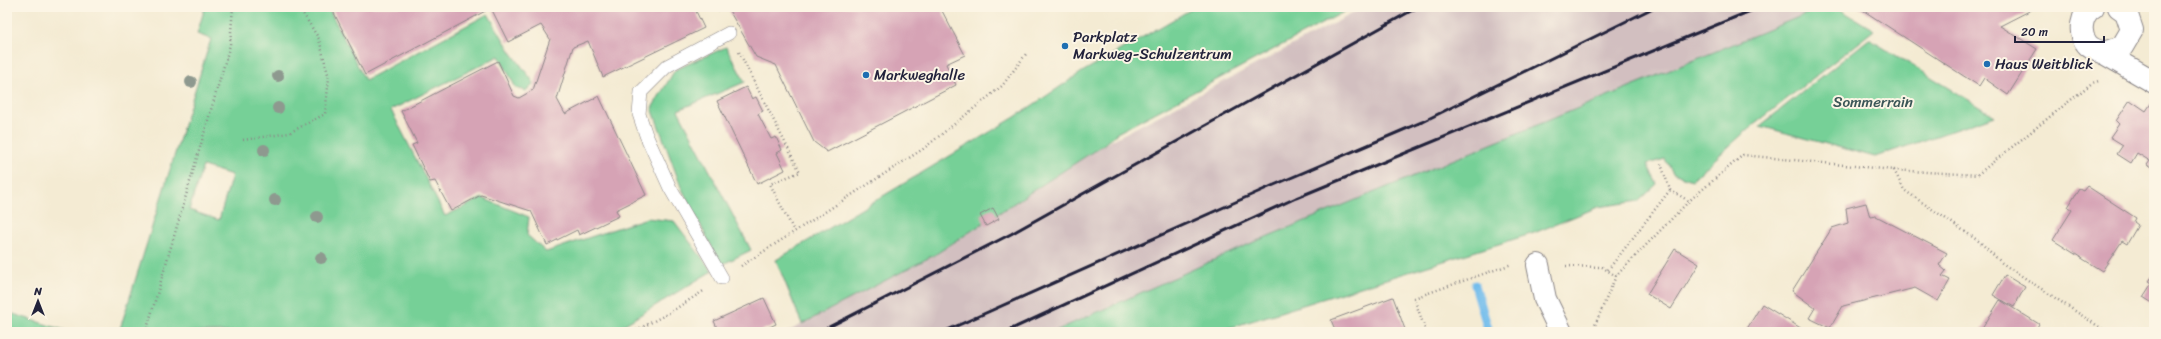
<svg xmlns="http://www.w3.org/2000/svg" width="2161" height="339" viewBox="0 0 2161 339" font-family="Sriracha,sans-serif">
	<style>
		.industrial { fill: #d2bfc0 }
		.green { fill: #76d097; stroke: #4c7969; fill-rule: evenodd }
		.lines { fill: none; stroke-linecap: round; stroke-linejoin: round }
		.stream { stroke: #73bdec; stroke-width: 9 }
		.building { fill: #d6a3b5 }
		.lane-casing { stroke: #8b8687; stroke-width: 14 }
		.street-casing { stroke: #8b8687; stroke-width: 24 }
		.path { stroke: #8b8687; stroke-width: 2.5; stroke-dasharray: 1 3; stroke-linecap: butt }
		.lane { stroke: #fff; stroke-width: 13 }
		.street { stroke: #fff; stroke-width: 22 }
		.rail { stroke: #22223b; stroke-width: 3 }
		.tree { fill: #8e998f }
		.poi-dot { fill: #1f6fb2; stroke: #fcf5e5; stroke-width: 1.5 }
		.labels { text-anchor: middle; stroke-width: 4; stroke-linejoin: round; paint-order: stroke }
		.poi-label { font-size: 15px; fill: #22223b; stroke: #fcf5e5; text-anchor: start }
		.park-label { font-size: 15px; fill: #3b5657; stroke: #fcf5e5 }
	</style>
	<rect width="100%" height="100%" fill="#fcf5e5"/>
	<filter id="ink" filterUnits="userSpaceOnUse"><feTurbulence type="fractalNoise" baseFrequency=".025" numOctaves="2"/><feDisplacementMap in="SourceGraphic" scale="8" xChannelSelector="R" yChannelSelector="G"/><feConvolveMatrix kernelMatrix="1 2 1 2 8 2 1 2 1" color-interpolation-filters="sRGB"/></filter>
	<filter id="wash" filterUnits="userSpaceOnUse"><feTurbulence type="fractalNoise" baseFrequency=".012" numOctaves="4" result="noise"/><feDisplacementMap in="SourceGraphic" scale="16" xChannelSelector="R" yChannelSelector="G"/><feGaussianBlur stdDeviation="0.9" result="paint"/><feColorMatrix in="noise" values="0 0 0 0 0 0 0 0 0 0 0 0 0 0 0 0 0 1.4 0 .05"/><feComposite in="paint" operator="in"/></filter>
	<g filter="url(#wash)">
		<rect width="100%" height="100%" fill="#f4ebd3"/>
		<path class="industrial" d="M1365,7H1823L1254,242L1053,332H787L936,254L1103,145Z"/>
		<g class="green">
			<path d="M205,7H328L365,80L488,14L511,52L534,83L526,91L516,88L499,56L391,110L445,216L482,198L529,217L527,235L546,252L647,218L674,221L712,271L612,332H119L211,39L197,34ZM203,166L232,175L219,220L189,210Z"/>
			<path d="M1195,7H1353L1117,133L1103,145L936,254L802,324L776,260L1015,117L1082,72Z"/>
			<path d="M1823,7H1836L1874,30L1746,131L1692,180L1673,173L1665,159L1647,164L1657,184L1639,201L1598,207L1534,233L1216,332H1053L1254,242Z"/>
			<path d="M1869,39L1995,116L1875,157L1760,126Z"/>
			<path d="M726,47L745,82L678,110L751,250L721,265L681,187L652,108L675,70Z"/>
			<path d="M7,312L70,332H7Z"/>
		</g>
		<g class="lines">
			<path class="stream" d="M1475,285L1489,332"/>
		</g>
		<g id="blocks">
			<g class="building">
				<path d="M331,7H694L704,28L603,77L588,41L573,47L557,99L565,114L599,96L646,195L616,210L619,216L579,235L577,230L547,245L531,211L481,195L451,211L435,181L430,182L412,145L417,143L401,111L498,61L514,96L519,98L533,90L550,39L541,25L508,42L491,8L365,75Z"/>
				<path d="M727,7H940L965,55L946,64L956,85L827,152L814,142L776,65L756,57Z"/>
				<path d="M1858,7H2037L2000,26L2037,49L2008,95L1984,78L1979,86Z"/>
				<path d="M746,87L752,99L756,97L763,111L758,114L771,139L776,137L782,150L777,153L785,170L757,184L717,101Z"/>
				<path d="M2154,99V169L2147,165L2150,161L2137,153L2131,163L2117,154L2123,145L2110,137L2119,124L2116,121L2130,100L2146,111Z"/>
				<path d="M2087,186L2136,218L2134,222L2138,225L2127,244L2122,241L2102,271L2053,240L2072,210L2068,207L2079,189L2083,191Z"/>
				<path d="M1866,203L1870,217L1876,216L1947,253L1939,265L1946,271L1942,276L1950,280L1938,301L1915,288L1843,306L1830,328L1809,318L1815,308L1792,291L1832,228L1848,223L1846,208Z"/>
				<path d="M993,208L999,219L986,226L980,215Z"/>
				<path d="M1675,249L1699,264L1671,309L1647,294Z"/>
				<path d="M2154,274V304L2143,297L2152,283L2149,281Z"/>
				<path d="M2005,275L2025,287L2014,307L1993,295Z"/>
				<path d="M1393,297L1406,332H1336L1331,320Z"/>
				<path d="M764,298L776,324L759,332H719L714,321Z"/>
				<path d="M2000,300L2039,324L2034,332H1980Z"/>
				<path d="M1762,304L1807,332H1745Z"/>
			</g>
		</g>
	</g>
	<g filter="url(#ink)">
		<use href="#blocks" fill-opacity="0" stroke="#8b8687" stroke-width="1"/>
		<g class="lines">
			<g class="lane-casing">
				<path id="lane" d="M722,278L670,188L646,135L639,114L641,92L667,66L729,33"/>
			</g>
			<g class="street-casing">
				<g id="street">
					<path d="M2093,7C2081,14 2078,33 2087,44C2091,49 2098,51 2104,53L2122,47L2132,30L2126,12L2119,7"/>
					<path d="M2104,53L2154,82"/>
					<path d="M1538,265L1545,299L1561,332"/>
				</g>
			</g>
			<g class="path">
				<path d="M716,7L719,14"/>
				<path d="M1111,7L1113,9"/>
				<path d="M739,52L800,172L770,184L794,231"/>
				<path d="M243,140L289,133L325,114L329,78L319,39L299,7"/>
				<path d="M1894,170L1904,190L1980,242L2002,263L2107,332"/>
				<path d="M1670,190L1689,201"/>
				<path d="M741,266L923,149L1002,86L1026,54"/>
				<path d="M1566,266L1602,267L1616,276"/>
				<path d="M1608,270L1670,190L1661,164"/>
				<path d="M146,332L230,45L233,7"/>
				<path d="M633,332L669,313L705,290"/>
				<path d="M1426,332L1414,298L1512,264"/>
				<path d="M1592,332L1616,276L1689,201L1743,155L1894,170L1977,175L2092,83L2099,81"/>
			</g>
			<use href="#lane" class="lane"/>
			<use href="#street" class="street"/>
			<g class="rail">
				<path d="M819,332L1011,234L1418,7"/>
				<path d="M943,332L1267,188L1422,122L1655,7"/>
				<path d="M1005,332L1296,198L1760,7"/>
			</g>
		</g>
		<g class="tree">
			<circle cx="278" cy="76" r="6"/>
			<circle cx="191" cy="82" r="6"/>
			<circle cx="278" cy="108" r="6"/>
			<circle cx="264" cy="150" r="6"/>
			<circle cx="275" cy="200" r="6"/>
			<circle cx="317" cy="217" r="6"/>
			<circle cx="321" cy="258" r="6"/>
		</g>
	</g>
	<g class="poi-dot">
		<circle cx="1065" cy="46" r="4"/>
		<circle cx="1987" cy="64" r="4"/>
		<circle cx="866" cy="75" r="4"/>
	</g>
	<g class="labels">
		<g class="poi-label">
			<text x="1073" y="42">Parkplatz<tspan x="1073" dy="17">Markweg-Schulzentrum</tspan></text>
			<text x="1995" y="69">Haus Weitblick</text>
			<text x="874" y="80">Markweghalle</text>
		</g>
		<g class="park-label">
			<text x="1873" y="107">Sommerrain</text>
		</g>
	</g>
	<rect width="2161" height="339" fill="none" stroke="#fcf5e5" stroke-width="24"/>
	<g transform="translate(38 301)" stroke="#fcf5e5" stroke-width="3" paint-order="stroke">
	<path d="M0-3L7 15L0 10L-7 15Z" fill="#22223b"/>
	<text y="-6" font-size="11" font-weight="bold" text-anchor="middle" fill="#22223b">N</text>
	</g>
	<path d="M2015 36v6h89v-6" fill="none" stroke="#22223b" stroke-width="2"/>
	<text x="2021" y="36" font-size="12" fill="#22223b" stroke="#fcf5e5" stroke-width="3" paint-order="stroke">20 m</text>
</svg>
